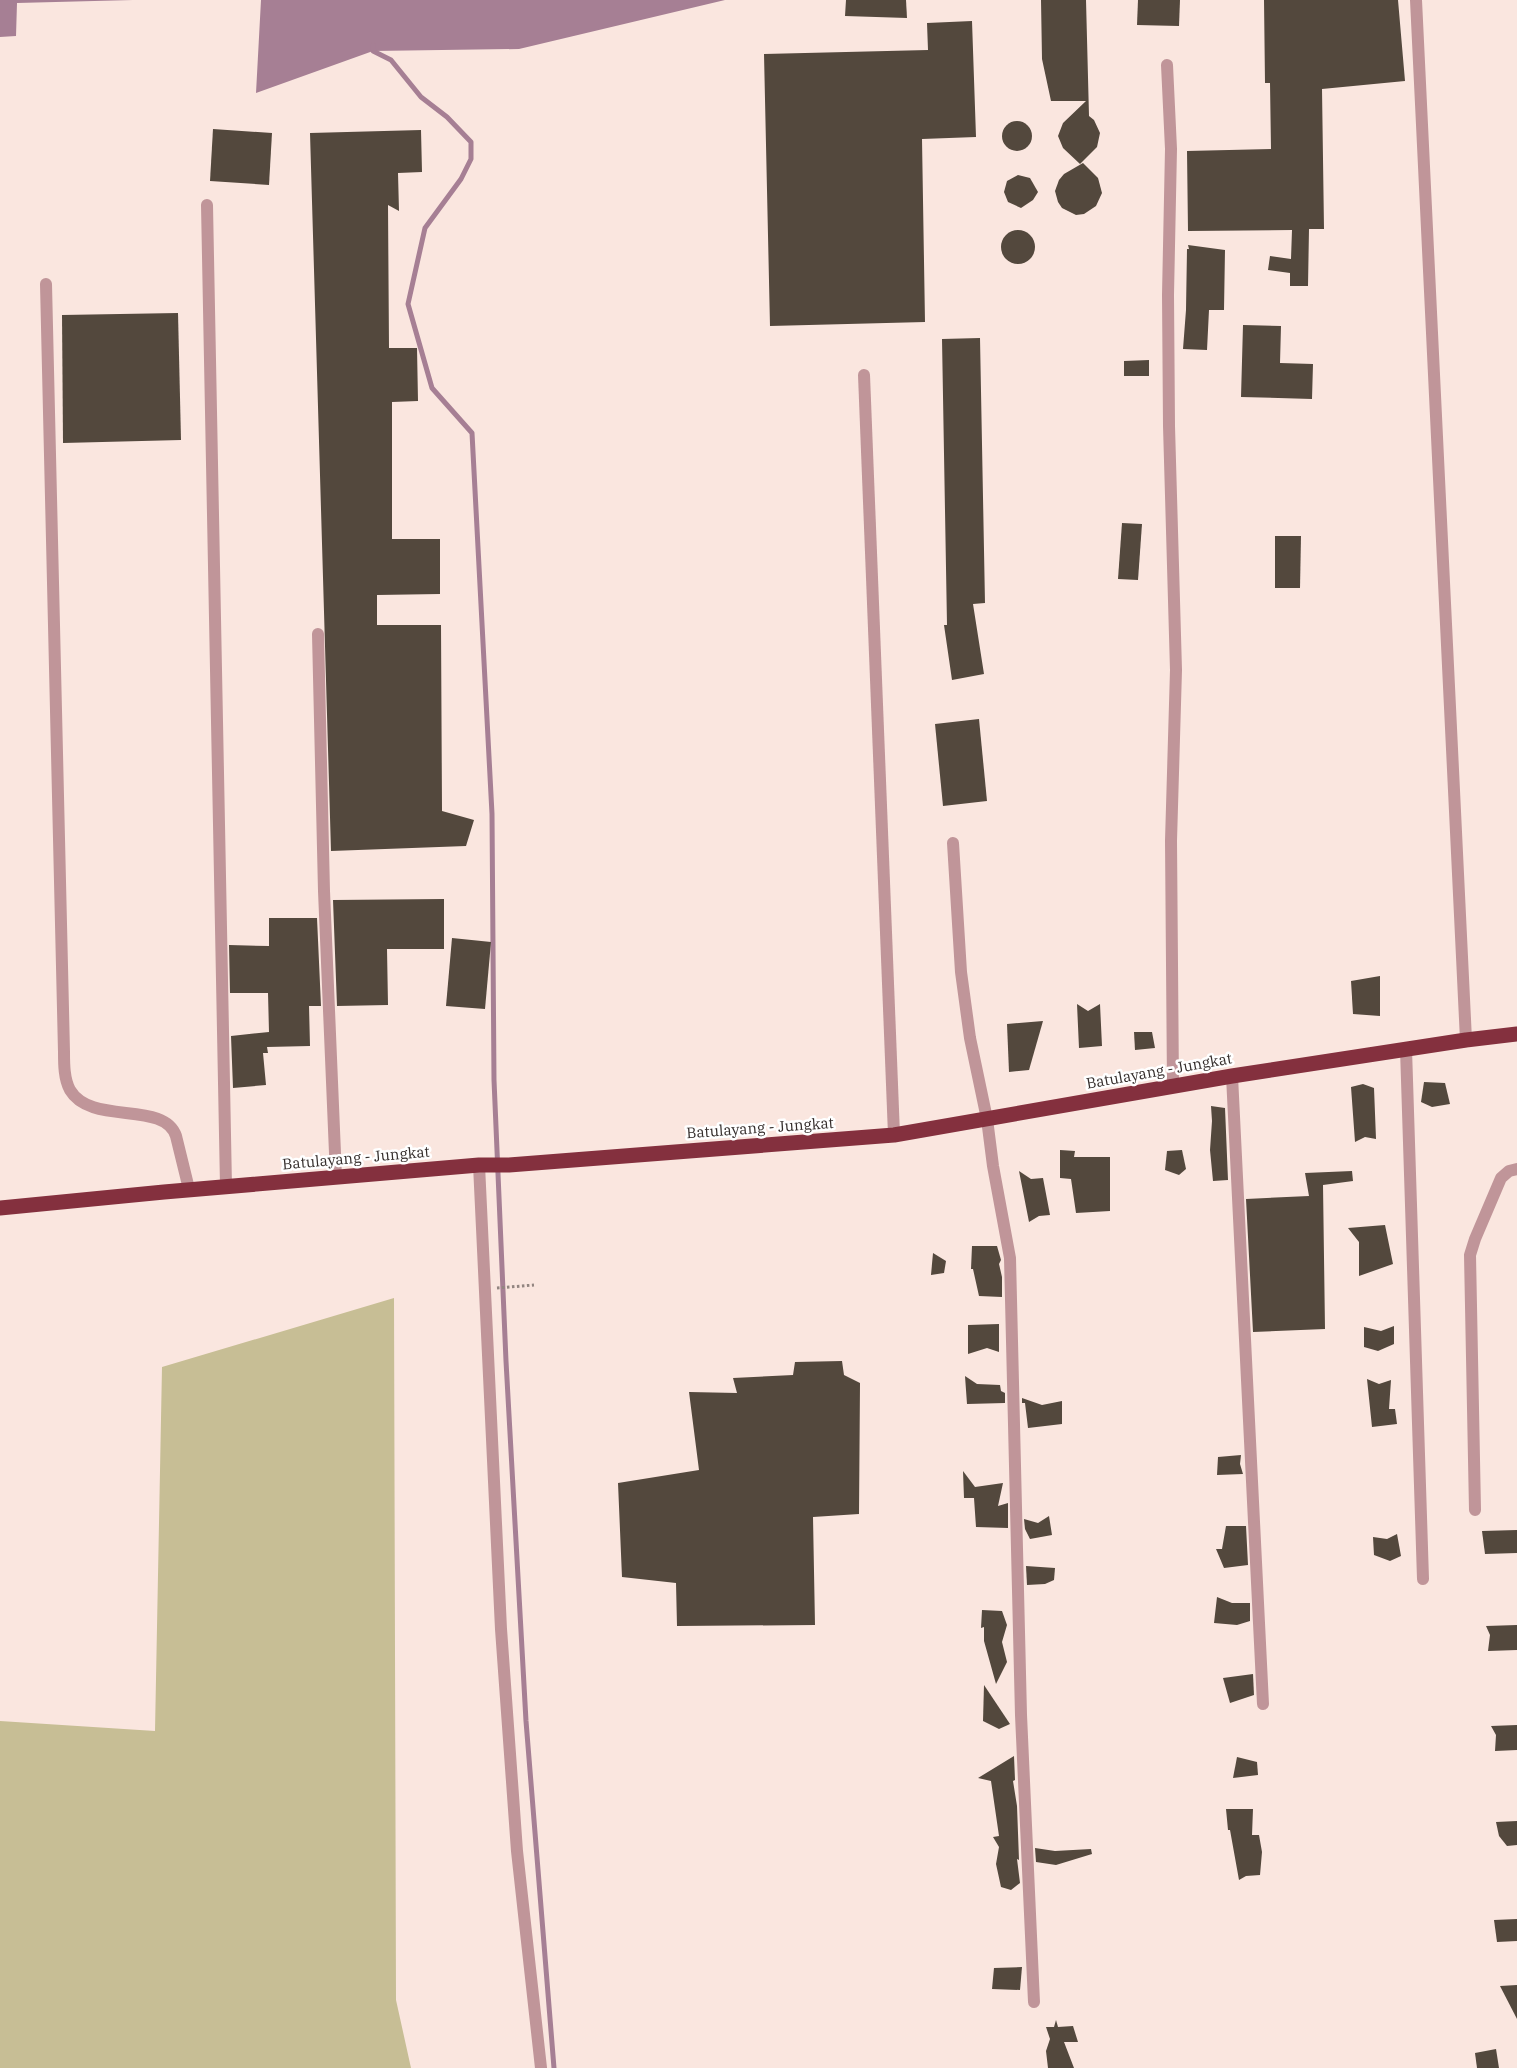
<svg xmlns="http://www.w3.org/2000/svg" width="1517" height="2068" viewBox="0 0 1517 2068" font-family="'IBM Plex Serif',serif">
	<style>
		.forest { fill: #c7be95 }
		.water { fill: #a67f94 }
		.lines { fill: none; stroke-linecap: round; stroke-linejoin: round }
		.stream { stroke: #a67f94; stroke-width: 5 }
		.building { fill: #53483d }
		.path { stroke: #928580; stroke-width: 3; stroke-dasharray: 2.5 2.5; stroke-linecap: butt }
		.minor { stroke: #c09599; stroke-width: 12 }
		.highway { stroke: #84303e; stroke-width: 15 }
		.labels { text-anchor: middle; stroke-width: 5; stroke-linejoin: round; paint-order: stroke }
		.street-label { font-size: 15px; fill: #332c2a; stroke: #fff }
	</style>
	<rect width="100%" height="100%" fill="#fae6df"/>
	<path class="forest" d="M394,1298L396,2000L411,2068H0V1721L155,1731L162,1367Z"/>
	<g class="water">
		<path d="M0,0H133L17,3L16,36L0,37Z"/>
		<path d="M261,0H725L519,49L373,51L256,93Z"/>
	</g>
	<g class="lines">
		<path class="stream" d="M373,45V51L391,60L421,97L447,117L471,142V159L461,179L425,228L408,304L432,388L472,433L492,814L494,1080L506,1361L526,1721L554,2068"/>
	</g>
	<g class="building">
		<path d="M846,0H906L907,18L845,16Z"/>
		<path d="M1041,0H1086L1089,116L1094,120L1100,133L1097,147L1080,164L1063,148L1058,136L1063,123L1086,101H1051L1042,59Z"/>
		<path d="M1138,0H1180L1179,26L1137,25Z"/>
		<path d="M1264,0H1398L1405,81L1322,89L1324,229H1309L1308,286H1290V273L1268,270L1270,256L1291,259L1292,230L1188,231L1187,151L1271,149L1270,83H1265Z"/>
		<path d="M972,21L976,137L922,139L925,322L770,326L764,54L928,50L927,23Z"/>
		<circle cx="1017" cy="136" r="15"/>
		<path d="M213,129L272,133L269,185L210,181Z"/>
		<path d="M421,130L422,172L398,173L399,211L388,205L389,348H417L418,401L392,402V539H440V594L377,595V625H441L442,811L474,820L466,846L331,851L310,133Z"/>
		<path d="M1083,163L1098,178L1102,193L1096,206L1084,214L1076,215L1062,208L1058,202L1055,191L1059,180L1064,174Z"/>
		<path d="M1018,175L1030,178L1038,192L1033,200L1021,208L1008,202L1004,192L1007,181Z"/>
		<circle cx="1018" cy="247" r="17"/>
		<path d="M1188,245L1225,250L1224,310H1209L1207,350L1183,349L1186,310L1187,249H1189Z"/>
		<path d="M178,313L181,440L63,443L62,315Z"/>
		<path d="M1243,325L1281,326L1280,363L1313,364L1312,399L1241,397Z"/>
		<path d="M980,338L985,603L973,604L984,674L952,680L944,625H947L942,339Z"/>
		<path d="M1149,360V376H1124V361Z"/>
		<path d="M1122,523L1142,524L1138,580L1118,579Z"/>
		<path d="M1275,536H1301L1300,588H1275Z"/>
		<path d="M979,719L987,801L943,806L935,724Z"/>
		<path d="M444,899V949H387L388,1005L337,1006L333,900Z"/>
		<path d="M269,918H317L321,1006H309L310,1046L267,1047L268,1053H263L266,1085L233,1088L231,1036L269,1032L268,993H230L229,945L269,946Z"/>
		<path d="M452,938L491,942L485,1009L446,1006Z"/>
		<path d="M1380,976V1016L1353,1014L1351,981Z"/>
		<path d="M1077,1004L1088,1011L1100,1004L1102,1046L1079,1048Z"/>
		<path d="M1043,1021L1029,1070L1009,1072L1007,1024Z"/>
		<path d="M1134,1032H1152L1155,1048L1135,1050Z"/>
		<path d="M1424,1082L1445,1083L1450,1104L1432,1107L1421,1102Z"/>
		<path d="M1363,1084L1374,1088L1376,1139L1365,1137L1355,1142L1351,1087Z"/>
		<path d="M1211,1106L1225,1108L1228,1180L1213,1181L1210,1150L1212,1121Z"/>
		<path d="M1060,1150L1075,1151L1074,1157H1110V1211L1076,1213L1071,1179L1060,1178Z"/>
		<path d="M1182,1150L1186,1169L1179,1175L1165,1170L1167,1151Z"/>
		<path d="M1019,1171L1031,1179L1043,1178L1050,1215L1039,1216L1029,1222Z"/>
		<path d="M1352,1171L1353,1181L1323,1185L1325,1329L1253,1332L1246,1199L1309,1196L1305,1173Z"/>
		<path d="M1385,1225L1393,1264L1359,1276V1242L1348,1228Z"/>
		<path d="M972,1246H997L1001,1260L999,1264L1002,1277V1297L979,1296L973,1269H971Z"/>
		<path d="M933,1253L946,1261L944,1273L931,1275Z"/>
		<path d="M999,1324V1352L987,1348L968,1354V1325Z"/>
		<path d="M1394,1326V1344L1378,1351L1364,1347V1327L1381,1331Z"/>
		<path d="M842,1361L844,1375L860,1383L859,1514L813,1517L815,1625L677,1626L676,1583L622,1577L618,1483L699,1470L689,1392L737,1393L733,1378L793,1375L795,1362Z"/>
		<path d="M965,1376L977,1384L1000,1385L1001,1391L1005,1393V1403L967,1404Z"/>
		<path d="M1367,1379L1379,1384L1391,1380L1389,1409H1395L1397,1424L1372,1427Z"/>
		<path d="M1022,1398L1042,1405L1062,1401V1424L1028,1428L1025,1403H1022Z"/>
		<path d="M1241,1455L1240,1464L1243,1474L1217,1475L1218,1457Z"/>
		<path d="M963,1471L975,1487L1003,1483L998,1506L1008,1503V1528L976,1527L974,1498H964Z"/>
		<path d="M1049,1516L1052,1535L1030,1539L1025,1529L1024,1519L1038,1523Z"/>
		<path d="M1226,1526H1246L1248,1565L1224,1568L1216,1549H1222Z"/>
		<path d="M1517,1530V1553L1485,1554L1482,1531Z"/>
		<path d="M1397,1534L1401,1556L1390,1561L1374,1555L1373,1537L1387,1539Z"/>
		<path d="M1026,1566L1055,1568L1054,1580L1045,1584L1027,1585Z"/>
		<path d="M1217,1597L1232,1603H1250V1621L1237,1625L1214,1623Z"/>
		<path d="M982,1610L1002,1611L1007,1625L1002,1642L1007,1662L996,1684L984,1641V1627L981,1628Z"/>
		<path d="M1517,1625V1650L1488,1651L1490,1635L1486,1626Z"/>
		<path d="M1253,1674L1254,1695L1230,1703L1223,1678Z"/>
		<path d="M984,1685L1010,1724L999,1729L983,1721Z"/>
		<path d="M1517,1725V1750L1495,1751L1496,1735L1491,1726Z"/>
		<path d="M1014,1756L1015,1780L1013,1781L1017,1806L1019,1860L1017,1859L1020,1883L1011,1890L1001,1887L996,1864L999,1847L993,1837L999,1836L991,1781L978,1778Z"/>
		<path d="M1237,1757L1257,1762L1258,1775L1233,1778Z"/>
		<path d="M1226,1809H1253L1252,1835H1259L1262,1852L1260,1875L1246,1876L1239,1880L1230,1830H1228Z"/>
		<path d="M1517,1821V1845L1507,1846L1499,1836L1496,1822Z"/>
		<path d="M1035,1848L1055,1851L1091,1849L1092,1854L1056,1865L1036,1862Z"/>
		<path d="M1517,1919V1941L1497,1942L1494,1920Z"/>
		<path d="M1022,1967L1020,1990L992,1989L994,1968Z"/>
		<path d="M1517,1985V2019L1500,1986Z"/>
		<path d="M1056,2020L1058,2027L1073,2026L1078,2042H1064L1074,2068H1048L1046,2051L1050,2039L1046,2027H1054Z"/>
		<path d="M1496,2049L1499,2068H1477L1475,2053Z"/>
	</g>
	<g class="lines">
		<path class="path" d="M497,1288L534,1285"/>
		<g class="minor">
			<path d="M1416,0L1466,1040"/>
			<path d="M1167,65L1171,149L1168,295L1169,426L1176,670L1171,841L1173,1087"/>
			<path d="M207,205L226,1186"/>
			<path d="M46,284L64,1052C64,1064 64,1079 70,1090C91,1126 164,1100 176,1136L189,1189"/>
			<path d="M864,375L894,1135"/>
			<path d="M318,634L324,891L336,1177"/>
			<path d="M953,843L961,972L970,1038L987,1119L993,1166L1010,1258L1021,1715L1034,2002"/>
			<path d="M1406,1049L1423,1579"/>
			<path d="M1232,1076L1263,1704"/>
			<path d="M479,1165L501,1629L517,1851L541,2068"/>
			<path d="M1475,1510L1470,1255L1475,1239L1501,1178L1509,1171L1517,1169"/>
		</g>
		<path class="highway" d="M0,1208L164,1192L479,1165H509L894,1135L1232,1076L1466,1040L1517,1034"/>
	</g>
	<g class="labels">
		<g class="street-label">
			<text transform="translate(1159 1071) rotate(-10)" y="5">Batulayang - Jungkat</text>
			<text transform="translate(760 1128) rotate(-4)" y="5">Batulayang - Jungkat</text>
			<text transform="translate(356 1158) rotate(-5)" y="5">Batulayang - Jungkat</text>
		</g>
	</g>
</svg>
